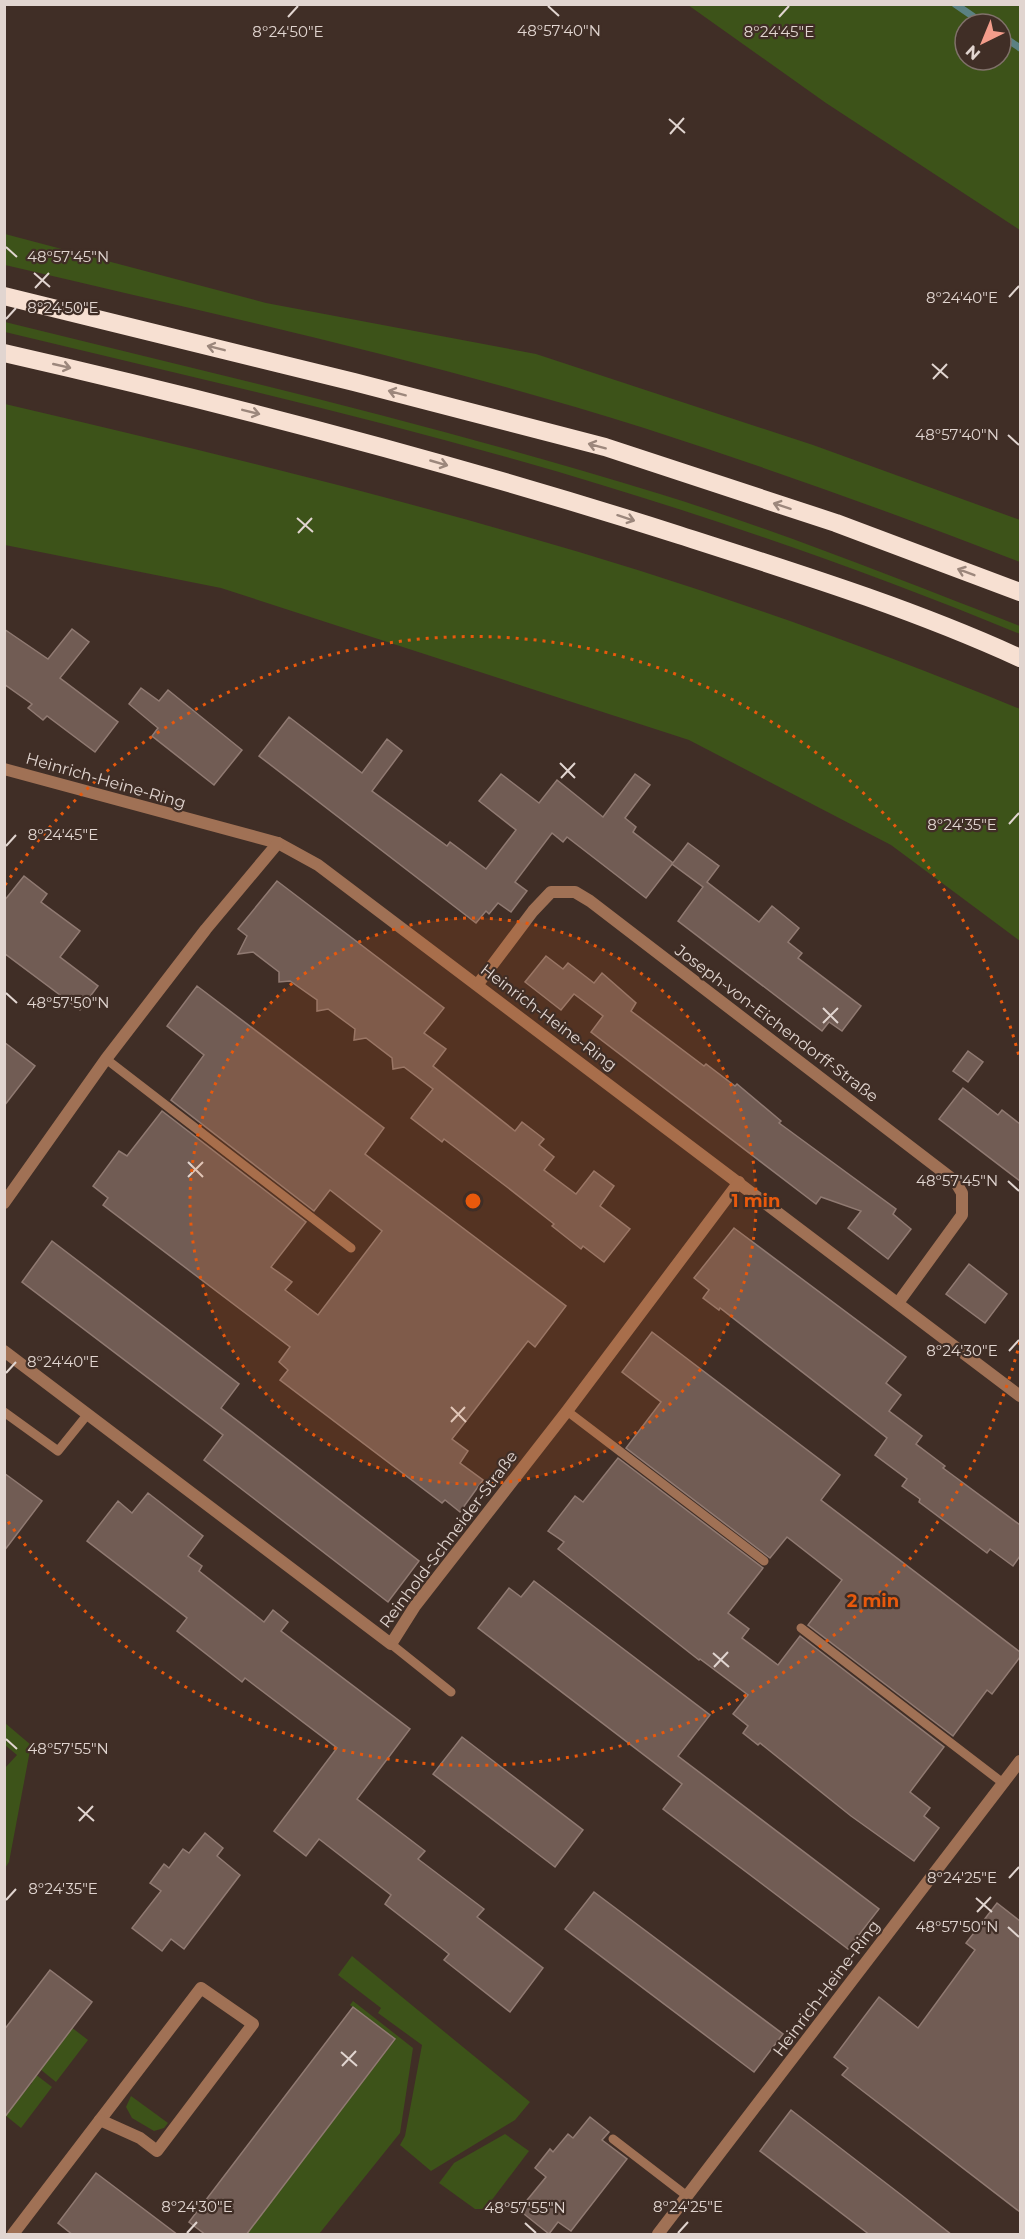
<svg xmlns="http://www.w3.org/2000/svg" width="1025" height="2239" viewBox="0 0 1025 2239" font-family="Montserrat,sans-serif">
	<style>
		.green { fill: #3d5319; fill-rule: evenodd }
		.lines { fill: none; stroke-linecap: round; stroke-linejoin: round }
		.stream { stroke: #5b8182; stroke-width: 7 }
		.building { fill: #715c54; stroke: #907a72; stroke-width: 1.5 }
		.service { stroke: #a07155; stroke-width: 9 }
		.minor { stroke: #a07155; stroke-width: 12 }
		.motorway { stroke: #f7e0d2; stroke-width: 18 }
		.oneway { stroke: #9c877c }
		.ticks { fill: none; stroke: #e1d5d0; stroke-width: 2 }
		.ring { fill: none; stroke: #e8590c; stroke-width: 3; stroke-dasharray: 3 6 }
		.labels { text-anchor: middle; stroke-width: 4.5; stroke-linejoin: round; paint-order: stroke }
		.street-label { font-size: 16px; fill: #e1d5d0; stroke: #402e26 }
		.ticks-label { font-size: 15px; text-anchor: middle; fill: #e1d5d0; stroke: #402e26; stroke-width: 4.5; stroke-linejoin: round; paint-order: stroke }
		.centre { fill: #e8590c; stroke: #402e26; stroke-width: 3 }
		.ring-label { font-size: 18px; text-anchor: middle; font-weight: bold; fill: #e8590c; stroke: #402e26; stroke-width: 4.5; stroke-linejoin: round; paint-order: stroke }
	</style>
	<rect width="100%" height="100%" fill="#402e26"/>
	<g class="green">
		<path d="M688,5H1020V230L826,103ZM965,24H1001V60H965Z"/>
		<path d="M5,234L266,303L536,354L813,445L1020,520V562C896,514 771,469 644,428C435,362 218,315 5,265Z"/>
		<path d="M5,322C224,376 444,427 660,494C782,532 901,580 1020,626V634C858,567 686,508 517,460C347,412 176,373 5,332Z"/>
		<path d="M5,404C176,444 347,485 517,534C687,582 856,642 1020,709V941L891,845L689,740L221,588L5,545Z"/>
		<path d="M5,1723L31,1745L9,1862L5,1868V1768L17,1755L5,1745Z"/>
		<path d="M352,1956L530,2102L515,2120L431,2171L400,2145L405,2136L422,2045L378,2013L381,2008L338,1975Z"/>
		<path d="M353,2001L413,2048L400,2133L319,2234H246L395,2040L350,2005Z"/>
		<path d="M71,2027L88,2040L56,2082L40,2069L67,2036L65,2034Z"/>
		<path d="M35,2074L52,2087L21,2128L5,2115L32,2083L30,2081Z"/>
		<path d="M131,2096L168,2123L164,2128L154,2131L132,2118L126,2107Z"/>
		<path d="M505,2134L529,2151L485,2209H475L439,2183L454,2163Z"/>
	</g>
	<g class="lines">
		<g class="stream">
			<path d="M955,4L984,24"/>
			<path d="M1001,35L1020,48"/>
		</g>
	</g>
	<g class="building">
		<path d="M4,629L48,659L72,629L89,642L60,678L118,722L95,752L47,716L43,720L28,708L32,704L4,684Z"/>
		<path d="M141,688L159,701L168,690L242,750L214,785L152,736L158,728L129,704Z"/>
		<path d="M289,717L362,773L387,739L402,751L372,791L447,846L450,842L486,869L516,830L479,801L501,774L539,803L557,780L603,817L635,774L650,785L625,818L636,827L633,832L673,863L646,898L567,837L563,842L552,833L515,882L527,891L511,912L498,903L489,914L486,911L476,923L259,756Z"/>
		<path d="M688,843L719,866L707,882L759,922L772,906L799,928L788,942L802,953L798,958L861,1006L842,1031L829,1022L822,1031L678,921L703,887L672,864Z"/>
		<path d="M24,876L47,894L41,902L80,931L60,957L98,986L80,1010L4,953V901Z"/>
		<path d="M277,881L444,1008L424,1033L446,1049L433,1066L515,1131L522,1122L544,1139L539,1145L554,1157L544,1170L576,1194L594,1171L614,1186L600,1206L630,1229L604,1262L583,1246L581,1249L552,1226L554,1224L507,1187L444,1139L442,1142L411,1118L433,1089L404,1067L393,1069L392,1058L366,1038L354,1040L355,1029L328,1009L317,1011V1000L290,981L279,982V972L253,952L238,954L247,936L238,929Z"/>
		<path d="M546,956L563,969L568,963L594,983L602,973L636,1003L631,1011L704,1066L706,1064L735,1086L737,1084L781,1121L779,1123L896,1209L893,1214L911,1229L888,1259L848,1228L861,1211L821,1197L816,1204L591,1032L603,1016L574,994L561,1010L525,982Z"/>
		<path d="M197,986L384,1128L365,1154L566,1306L535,1347L528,1341L452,1439L468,1451L460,1463L483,1480L460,1512L445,1500L442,1503L280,1380L288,1370L279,1362L290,1347L103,1205L108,1198L93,1186L119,1151L127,1156L162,1111L306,1222L271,1267L292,1282L285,1290L318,1315L382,1231L330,1190L314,1211L171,1100L204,1055L167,1026Z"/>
		<path d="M4,1042L35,1066L4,1106Z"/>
		<path d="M968,1051L983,1062L968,1082L953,1071Z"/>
		<path d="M963,1088L998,1115L1002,1110L1020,1124V1181L939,1119Z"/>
		<path d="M734,1228L906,1357L886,1383L901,1395L889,1411L922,1436L916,1444L945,1466L943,1468L1020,1525V1556L1013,1566L990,1549L987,1553L919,1502L920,1499L902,1486L907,1479L875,1455L887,1438L720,1308L719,1310L703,1298L709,1290L694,1278Z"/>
		<path d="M52,1241L239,1384L221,1408L419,1561L388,1602L204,1460L223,1435L22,1282Z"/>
		<path d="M969,1264L1007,1294L985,1323L946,1294Z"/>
		<path d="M652,1332L840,1475L821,1500L1020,1652V1657L992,1694L987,1690L953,1736L808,1625L842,1580L787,1537L770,1558L626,1448L661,1402L622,1372Z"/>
		<path d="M618,1458L763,1568L728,1613L749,1629L742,1638L778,1665L800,1636L944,1747L910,1792L930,1808L924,1816L939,1828L914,1861L851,1816L760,1743L758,1745L743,1733L748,1726L733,1714L748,1695L700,1659L699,1660L558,1549L564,1542L548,1531L575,1496L583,1502Z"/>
		<path d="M4,1473L42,1501L4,1551Z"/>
		<path d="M148,1493L203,1536L188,1556L202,1566L199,1571L264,1622L273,1610L288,1622L281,1631L410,1729L357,1799L425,1851L418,1859L484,1909L477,1917L543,1968L510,2012L444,1960L449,1954L385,1904L391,1895L319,1839L306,1856L274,1831L337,1748L245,1678L242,1682L177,1631L187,1618L87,1541L118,1501L132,1513Z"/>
		<path d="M534,1581L710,1715L678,1756L879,1909L848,1949L663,1809L682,1784L478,1628L509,1588L521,1597Z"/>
		<path d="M462,1737L583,1830L555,1867L433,1774Z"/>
		<path d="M205,1833L223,1848L217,1856L240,1875L184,1949L171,1939L162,1951L132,1928L161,1891L150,1883L164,1864L169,1868L183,1849L189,1853Z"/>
		<path d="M594,1892L783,2034L754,2072L565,1929Z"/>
		<path d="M997,1903L1020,1921V2212L842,2075L848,2068L834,2057L879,1997L918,2028L975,1950L966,1943Z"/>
		<path d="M50,1970L92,2002L4,2118V2030Z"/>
		<path d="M353,2007L395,2039L246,2235H206L189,2222Z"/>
		<path d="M791,2110L900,2194L952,2235H870L760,2151Z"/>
		<path d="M590,2117L609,2132L602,2140L627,2159L571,2231L558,2222L549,2234L519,2210L546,2177L535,2168L550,2149L553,2152L568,2134L573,2138Z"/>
		<path d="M96,2173L178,2235H73L58,2223Z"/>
	</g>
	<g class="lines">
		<g class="service">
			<path d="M106,1059L351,1248"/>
			<path d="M567,1411L764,1561"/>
			<path d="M4,1412L58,1451L87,1415"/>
			<path d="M801,1628L1003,1783"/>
			<path d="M391,1644L451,1692"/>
			<path d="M613,2139L687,2196"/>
		</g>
		<g class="minor">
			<path d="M4,769L278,843L318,865L1020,1396"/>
			<path d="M478,984L533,911L551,892H575L590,901L955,1181L962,1193V1215L898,1303"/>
			<path d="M4,1203L106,1059L206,929L278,843"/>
			<path d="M4,1351L391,1644L415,1606L567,1411L739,1182"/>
			<path d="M201,1988L253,2024L157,2151L140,2138L100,2120Z"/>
			<path d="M13,2234L100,2120"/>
			<path d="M658,2234L1020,1761"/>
		</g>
		<g class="motorway">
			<path d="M4,296L354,382L605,447L836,523L1020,592"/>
			<path d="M4,353C232,405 457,464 679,535C794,572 911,608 1020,658"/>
		</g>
	</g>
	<defs><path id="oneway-shaft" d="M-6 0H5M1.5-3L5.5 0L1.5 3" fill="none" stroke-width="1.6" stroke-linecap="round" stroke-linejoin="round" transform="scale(1.5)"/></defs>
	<g class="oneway">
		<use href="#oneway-shaft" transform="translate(216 348) rotate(-166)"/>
		<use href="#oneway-shaft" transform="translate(62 366) rotate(13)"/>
		<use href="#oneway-shaft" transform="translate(397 393) rotate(-165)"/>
		<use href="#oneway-shaft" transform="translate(251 412) rotate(14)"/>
		<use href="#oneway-shaft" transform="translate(597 446) rotate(-165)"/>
		<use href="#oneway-shaft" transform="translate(439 463) rotate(16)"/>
		<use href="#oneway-shaft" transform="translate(782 506) rotate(-162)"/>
		<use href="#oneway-shaft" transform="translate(626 518) rotate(18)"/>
		<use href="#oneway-shaft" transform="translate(966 572) rotate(-159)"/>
	</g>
	<path class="ticks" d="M548,6L559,16M288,17L298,6M779,17L789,6M669,119L685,133M670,134L684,118M6,247L17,257M34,273L50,287M35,288L49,273M1009,297L1019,286M6,319L16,308M932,364L948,378M933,379L947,364M1008,435L1019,445M297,518L313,532M298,533L312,518M560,763L575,778M561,778L575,763M1009,824L1019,813M6,846L16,835M6,993L17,1003M823,1008L838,1023M823,1023L838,1008M188,1162L203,1177M188,1177L203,1162M1008,1181L1019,1191M1009,1351L1019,1340M6,1373L16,1362M451,1407L466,1422M451,1422L465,1407M713,1653L729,1667M714,1667L728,1652M6,1739L17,1749M78,1807L94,1821M79,1821L93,1806M1009,1878L1019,1867M976,1898L992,1912M6,1900L16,1889M977,1912L991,1897M1008,1927L1019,1937M341,2052L357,2066M342,2066L356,2051M525,2223L536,2233M187,2233L197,2222M678,2233L688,2222"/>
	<circle cx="473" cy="1201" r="283" fill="#e8590c" fill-opacity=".12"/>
	<g class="ring">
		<circle cx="473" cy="1201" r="283"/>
		<path d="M1020 1342A565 565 0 0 1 5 1517M5 885A565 565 0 0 1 1020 1060"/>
	</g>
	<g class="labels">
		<g class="street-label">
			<text transform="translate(106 780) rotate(16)" y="6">Heinrich-Heine-Ring</text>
			<text transform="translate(549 1017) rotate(37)" y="6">Heinrich-Heine-Ring</text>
			<text transform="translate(777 1023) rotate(37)" y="6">Joseph-von-Eichendorff-Straße</text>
			<text transform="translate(448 1539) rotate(-53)" y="6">Reinhold-Schneider-Straße</text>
			<text transform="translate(826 1988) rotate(-53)" y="6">Heinrich-Heine-Ring</text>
		</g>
	</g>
	<g class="ticks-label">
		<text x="559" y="36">48°57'40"N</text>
		<text x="288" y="37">8°24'50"E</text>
		<text x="779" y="37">8°24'45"E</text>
		<text x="68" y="262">48°57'45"N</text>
		<text x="962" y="303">8°24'40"E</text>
		<text x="63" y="313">8°24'50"E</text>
		<text x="957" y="440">48°57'40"N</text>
		<text x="962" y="830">8°24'35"E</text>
		<text x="63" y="840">8°24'45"E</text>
		<text x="68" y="1008">48°57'50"N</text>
		<text x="957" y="1186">48°57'45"N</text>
		<text x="962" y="1356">8°24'30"E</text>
		<text x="63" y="1367">8°24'40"E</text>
		<text x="68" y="1754">48°57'55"N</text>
		<text x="962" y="1883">8°24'25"E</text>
		<text x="63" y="1894">8°24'35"E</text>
		<text x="957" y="1932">48°57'50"N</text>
		<text x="197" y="2212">8°24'30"E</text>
		<text x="688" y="2212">8°24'25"E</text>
		<text x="525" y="2213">48°57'55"N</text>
	</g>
	<circle cx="473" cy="1201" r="9" class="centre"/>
	<g class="ring-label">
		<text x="756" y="1207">1 min</text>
		<text x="873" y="1607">2 min</text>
	</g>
	<rect width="1025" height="2239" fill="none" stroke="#e1d5d0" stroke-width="12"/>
	<g transform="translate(983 42) rotate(223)"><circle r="28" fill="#402e26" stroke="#80716a" stroke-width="1.5"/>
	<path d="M0-4.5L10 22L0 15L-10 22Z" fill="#f49d8b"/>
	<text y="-9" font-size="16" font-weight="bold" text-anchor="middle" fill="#e1d5d0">N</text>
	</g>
</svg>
